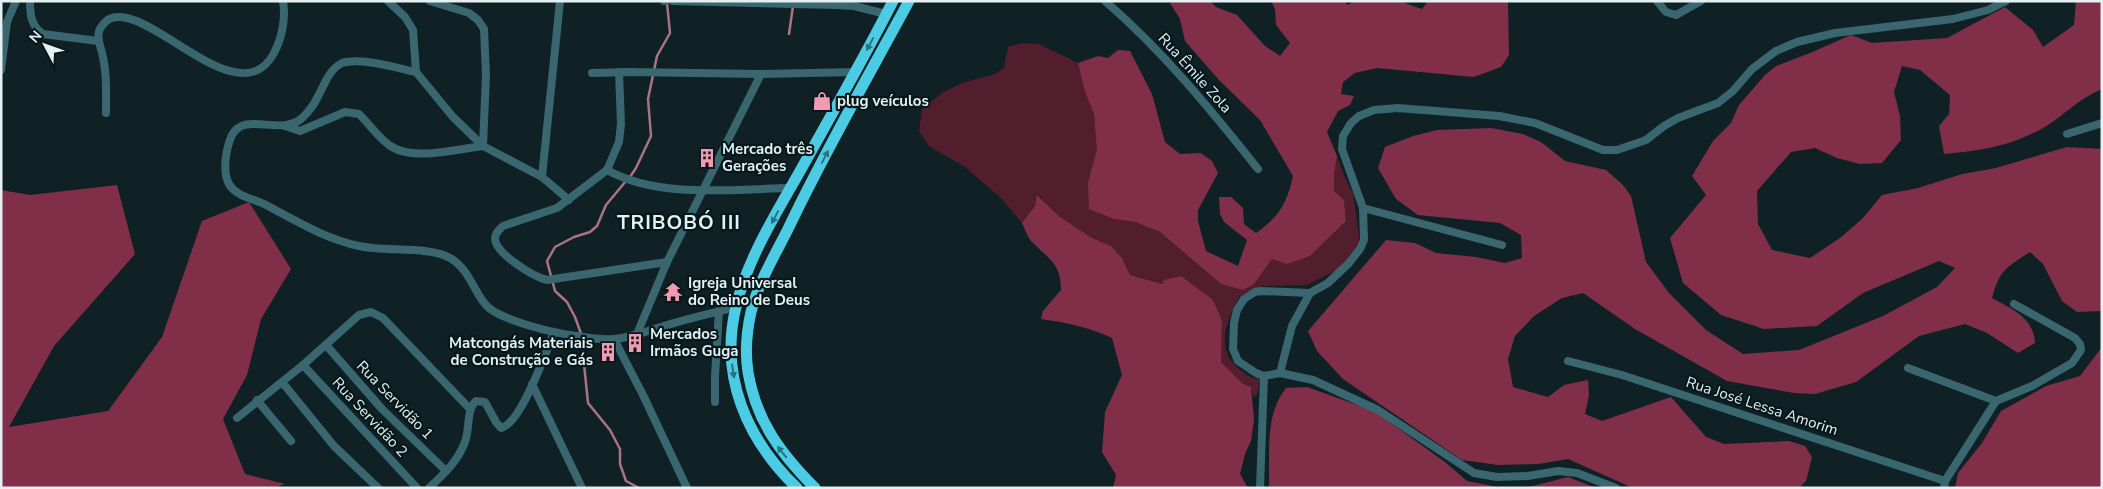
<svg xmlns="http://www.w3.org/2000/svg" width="2103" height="489" viewBox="0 0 2103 489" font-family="'Nunito Sans',sans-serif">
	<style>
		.green { fill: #521e2e }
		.forest { fill: #812f49 }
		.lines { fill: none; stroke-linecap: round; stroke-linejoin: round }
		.stream { stroke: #aa7385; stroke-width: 2.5 }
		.minor { stroke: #39666f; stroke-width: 8 }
		.highway { stroke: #4ccce4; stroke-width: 11 }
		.oneway { fill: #297280 }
		.labels { text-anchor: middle; stroke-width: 4.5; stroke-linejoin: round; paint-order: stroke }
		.street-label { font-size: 15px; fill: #e5f0f3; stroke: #06181b }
		.poi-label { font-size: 15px; font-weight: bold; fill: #e5f0f3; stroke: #06181b; text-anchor: start }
		.district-label { font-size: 20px; font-weight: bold; letter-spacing: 1px; fill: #e5f0f3; stroke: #06181b }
	</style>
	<rect width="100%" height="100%" fill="#0f2125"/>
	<path class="green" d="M1022,43L1039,44L1078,63C1084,89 1100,123 1097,150C1095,161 1091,172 1088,183L1114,219L1135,222L1160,232L1221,284H1254L1272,259L1310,256L1346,221L1344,200L1334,191V175L1337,156L1346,180L1353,193L1360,245L1337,270L1307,285L1262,286L1239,297C1228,319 1215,346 1236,366C1245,374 1249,378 1260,379L1257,395L1253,397L1251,388L1243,384L1221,362L1222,321L1197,289L1181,276L1162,284L1130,275L1122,258L1111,246L1092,238L1060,217L1038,195L1035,206L1022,223L1002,199L965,167L929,146L919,131L922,109L942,93L962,83L995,74L1004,68L1008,47Z"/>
	<g class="forest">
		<path d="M1175,1H1210L1216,7L1237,15L1265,46L1280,56L1290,43L1276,25L1275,9L1271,1H1345L1347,5L1356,1H1399L1422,9L1428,1H1508L1509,55L1501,67L1474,77L1377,68L1355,73L1343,82L1341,94L1354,96L1350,105L1338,111L1327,132L1337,156L1334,175V191L1344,200L1346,221L1310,256L1287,264L1272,259L1254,284L1243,290L1221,284L1160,232L1135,222L1114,219L1089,209L1088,183L1097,149L1094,115L1084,88L1078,63L1098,56L1108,58L1118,50L1130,51L1152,94L1165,142L1180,154L1201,153L1212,161L1218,173L1198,210V221L1206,251L1238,266L1247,240L1224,222L1220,214L1219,197H1231L1243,208L1244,224L1256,233C1279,217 1287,203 1293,176L1260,120L1218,79L1185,41L1180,19L1170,3Z"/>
		<path d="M2076,1H2102V89C2079,99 2070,110 2051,123C2018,145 1982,151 1944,154L1939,126L1949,114L1950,95L1920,70L1902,66L1894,92L1900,116L1901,140L1882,163L1860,164L1837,158L1815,148L1791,152L1757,191L1758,224L1772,250L1810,258L1840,238L1863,218L1882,195L1918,188L1962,174L1996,168L2067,147L2102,149L2101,311L2077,312L2062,301L2043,264L2030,252C2006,268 2000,269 1992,298C2012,309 2034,318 2035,343L2018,353L1987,333L1965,324L1919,336L1856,382L1815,394L1794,393L1727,381L1635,329L1583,293L1562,298L1534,316L1515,336L1508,359L1513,387L1548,397L1564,385L1588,380L1589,395L1585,414L1602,421L1671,397L1706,437L1724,444L1789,441L1805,446L1812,457L1806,481L1799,488H1633L1568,459L1539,464L1498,465L1462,460L1343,379L1317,351L1308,331L1386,240L1415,243L1436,253L1476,257L1505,263L1522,258L1521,235L1500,223L1418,215L1396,199L1378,168L1385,147L1413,136L1437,130L1491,128L1523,134L1541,142L1565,161L1606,170L1623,185L1631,196L1646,262L1669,293L1706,330L1743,354L1799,350L1883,316L1937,287L1955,268L1939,261L1863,293L1817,326L1764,329L1721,315L1683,283L1670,238L1706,195L1692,176L1713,141L1731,123L1739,105L1765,75L1776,66L1810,53L1851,35L1872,43L1947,38L2005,7L2033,30L2043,47L2074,25Z"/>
		<path d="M117,185L135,254L54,346L9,427L108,411L162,337L202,221L249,202L291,269L261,319L247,375L223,419L245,474L285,484L274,488H1V190L30,195Z"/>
		<path d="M1037,195L1060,217L1092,238L1111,246L1122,258L1130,275L1162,284L1164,280L1181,276L1213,300L1222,321L1221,362L1243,384L1251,387L1254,420L1251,441L1245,454L1240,474L1248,488H1113L1116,475L1102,452L1105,412L1122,375L1112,338C1089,327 1067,323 1041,319L1043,311L1061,290C1061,262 1048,259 1031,241C1027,236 1025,229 1022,223L1035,206Z"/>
		<path d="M2102,347V488H1955L1958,473L1982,443L2001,411L2046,386L2080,376Z"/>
		<path d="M1307,387L1374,411L1445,462L1467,481L1503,488H1269C1270,454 1264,416 1286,388Z"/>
		<path d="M1568,477L1596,488H1525Z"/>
	</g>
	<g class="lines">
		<g class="stream">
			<path d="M789,34L793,6"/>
			<path d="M630,177L636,168L651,136L648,99L657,56L670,33L667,3"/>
			<path d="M626,181L606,205L597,226L590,232L574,237L555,247L547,261L555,291L567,302L575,317L584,342L583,354L588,403L610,430L620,449V464L626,481L639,488"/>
		</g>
		<g class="minor">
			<path d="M30,1C30,15 31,26 43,34L98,41"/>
			<path d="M388,1L405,17L413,30L416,72"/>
			<path d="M664,1H665"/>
			<path d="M673,1L836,5L854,6L886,14"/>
			<path d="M1105,1C1163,51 1211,110 1258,169"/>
			<path d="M1657,1L1666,12L1676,15L1701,1"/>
			<path d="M1,70L7,22L16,1"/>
			<path d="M619,72L621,124L619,142L607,170L557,208L503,226C499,230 495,233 495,239C496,254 534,277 547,280L667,262"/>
			<path d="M592,73L630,72L761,74L856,72"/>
			<path d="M106,113C106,93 107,72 102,53C100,45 97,39 99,31C101,26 105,22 109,19C148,0 239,119 274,53C282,38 286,18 283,1"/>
			<path d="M285,126L300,131L345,112L359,114C369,124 378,137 389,145C411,162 457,149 483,146L486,75L484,29L478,20L469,13L430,1"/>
			<path d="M2067,134L2102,123"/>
			<path d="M607,170C659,199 732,189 791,188"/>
			<path d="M542,177L560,1"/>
			<path d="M569,200L542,177L483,146L453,117L416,72C397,68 360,57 342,63C336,66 331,72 328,77C319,93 315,107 301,119C279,136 245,111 232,135C226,148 222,171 229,184C236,197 256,199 268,206C298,222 326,239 359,246C385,252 429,246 450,258C468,268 473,289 485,304C497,320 557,334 578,336C589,338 603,340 615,339C633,337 651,330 667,325C690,318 713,313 736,307"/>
			<path d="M1363,208L1502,245"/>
			<path d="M1310,293L1261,291L1255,292L1244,299L1237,310L1234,323L1233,349L1238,361L1256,373L1264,376L1280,373L1313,380L1378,410L1474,473L1497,477L1528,476L1558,471L1577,473L1616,488"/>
			<path d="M637,334L667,262L761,74"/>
			<path d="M614,339L643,395L687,488"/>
			<path d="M326,345L382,409L446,471"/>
			<path d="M1568,361L1622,375L1945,481"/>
			<path d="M303,365L417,488"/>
			<path d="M1908,368L1996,401"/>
			<path d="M1280,373L1292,326L1310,293L1328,283L1349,263L1360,249L1364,240L1363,208L1342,149L1343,136L1351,123L1359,116L1374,110L1398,108L1499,116L1535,123L1603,150H1617L1646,140L1664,126L1678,118L1718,103L1733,91L1752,69L1776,51L1797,42L1835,33L1953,19L1988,10L2006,1"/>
			<path d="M282,382L334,446L378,488"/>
			<path d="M532,384L582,488"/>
			<path d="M257,400L291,441"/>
			<path d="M715,402V376L719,311"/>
			<path d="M237,418L303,365L359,315L371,312L383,318L470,409"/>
			<path d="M429,488C444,474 458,461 465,442C470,429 466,410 476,401L485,402L496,422L501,428C521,424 546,352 554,332"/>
			<path d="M1260,488L1264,376"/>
			<path d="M1944,488L1945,481L1996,401L2032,386L2072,363L2081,350L2080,344L2075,338L2014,304"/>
		</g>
		<g class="highway">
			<path d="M797,488C747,440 719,376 736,307C748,256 779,209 804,164C834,110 865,56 893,1"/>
			<path d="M815,488C781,454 756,421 748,372C745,353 747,330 751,312C758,283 775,255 788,229C825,151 868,77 909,1"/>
		</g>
	</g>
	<defs><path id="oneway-solid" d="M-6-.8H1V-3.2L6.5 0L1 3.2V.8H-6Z" transform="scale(1.25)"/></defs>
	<g class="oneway">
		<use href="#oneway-solid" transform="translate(870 44) rotate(118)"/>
		<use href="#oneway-solid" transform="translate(825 157) rotate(-62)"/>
		<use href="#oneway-solid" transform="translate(775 217) rotate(118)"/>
		<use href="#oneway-solid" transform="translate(733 371) rotate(82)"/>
		<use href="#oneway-solid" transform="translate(782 452) rotate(-129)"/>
	</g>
	<defs>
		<g id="shop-bare" transform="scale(1.5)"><path d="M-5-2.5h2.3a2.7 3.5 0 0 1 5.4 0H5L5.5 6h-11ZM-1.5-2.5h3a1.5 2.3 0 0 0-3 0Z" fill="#f29ab0" stroke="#06181b" stroke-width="2.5" paint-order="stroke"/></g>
		<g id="building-bare" transform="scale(1.5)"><path d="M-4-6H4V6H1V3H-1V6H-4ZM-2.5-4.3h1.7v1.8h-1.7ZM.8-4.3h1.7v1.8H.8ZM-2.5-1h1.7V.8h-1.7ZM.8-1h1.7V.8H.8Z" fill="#f29ab0" stroke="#06181b" stroke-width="2.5" paint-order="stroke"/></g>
		<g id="temple-bare" transform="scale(1.5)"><path d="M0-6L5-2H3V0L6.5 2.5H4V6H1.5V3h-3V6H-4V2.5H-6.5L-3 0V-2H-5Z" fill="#f29ab0" stroke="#06181b" stroke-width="2.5" paint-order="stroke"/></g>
	</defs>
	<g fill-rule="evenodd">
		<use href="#shop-bare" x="822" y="101"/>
		<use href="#building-bare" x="707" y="158"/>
		<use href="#temple-bare" x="673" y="292"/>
		<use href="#building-bare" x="635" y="343"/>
		<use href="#building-bare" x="608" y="352"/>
	</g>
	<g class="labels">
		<g class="street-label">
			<text transform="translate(1195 73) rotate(48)" y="5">Rua Êmile Zola</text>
			<text transform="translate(395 400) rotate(46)" y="5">Rua Servidão 1</text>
			<text transform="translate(1762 406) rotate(18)" y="5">Rua José Lessa Amorim</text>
			<text transform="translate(370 417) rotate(47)" y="5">Rua Servidão 2</text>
		</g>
		<g class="poi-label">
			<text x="837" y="106">plug veículos</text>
			<text x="722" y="154">Mercado três<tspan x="722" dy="17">Gerações</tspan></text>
			<text x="688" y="288">Igreja Universal<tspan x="688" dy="17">do Reino de Deus</tspan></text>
			<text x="650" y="339">Mercados<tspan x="650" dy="17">Irmãos Guga</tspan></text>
			<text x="593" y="348" text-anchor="end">Matcongás Materiais<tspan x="593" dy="17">de Construção e Gás</tspan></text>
		</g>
		<g class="district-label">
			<text x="679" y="229">TRIBOBÓ III</text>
		</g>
	</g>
	<rect width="2103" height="489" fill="none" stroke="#e5f0f3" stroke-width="5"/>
	<g transform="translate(45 45) rotate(311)" stroke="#06181b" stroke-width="4" paint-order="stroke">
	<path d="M0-4L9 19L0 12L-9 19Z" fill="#e5f0f3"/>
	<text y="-8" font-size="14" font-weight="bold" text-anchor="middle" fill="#e5f0f3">N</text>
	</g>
</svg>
